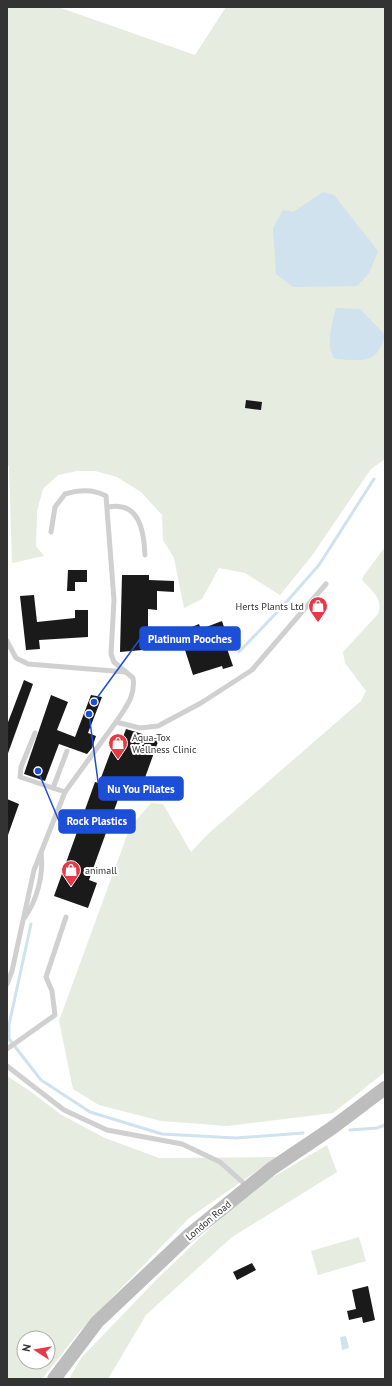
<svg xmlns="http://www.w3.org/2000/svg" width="392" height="1386" viewBox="0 0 392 1386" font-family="'PT Sans',sans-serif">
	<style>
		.green { fill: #e6ecdf; fill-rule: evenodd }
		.water { fill: #cfe2ee }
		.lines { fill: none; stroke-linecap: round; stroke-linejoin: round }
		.stream { stroke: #cfe2ee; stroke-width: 3 }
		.building { fill: #1a1a1a }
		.service { stroke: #d0d0d0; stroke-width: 5 }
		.secondary { stroke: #bdbdbd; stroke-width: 14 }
		.labels { text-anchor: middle; stroke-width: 4; stroke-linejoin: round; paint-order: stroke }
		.poi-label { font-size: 10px; fill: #333; stroke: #fff; text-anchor: start }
		.street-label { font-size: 10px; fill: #333; stroke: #fff }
		.leader { fill: none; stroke: #1d4ed8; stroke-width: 1.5 }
		.callout-dot { fill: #1d4ed8; stroke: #fff; stroke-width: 1.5 }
		.callout { fill: #1d4ed8; stroke: #1d4ed8; stroke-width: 1.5 }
		.callout-label { font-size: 11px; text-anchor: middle; font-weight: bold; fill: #fff }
	</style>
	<rect width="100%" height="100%" fill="#fff"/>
	<g class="green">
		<path d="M7,7H58L195,55L226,7H385V459L371,469L311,557L280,595L245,573L219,568L202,599L184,608L174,558L163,540L162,515L141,492L117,477L95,471H77L58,475L43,489L37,511L36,546L44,556L12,563L9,466H7Z"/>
		<path d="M385,547V1072L333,1113L227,1126L161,1121L99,1105L73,1089L59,1021L130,827L151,803L163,804L191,852L209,833L361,701L366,691L345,663L343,652L378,614C384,599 371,590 362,580L364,575Z"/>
		<path d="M7,1076L30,1091L60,1114L105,1138L159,1158L277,1157L189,1218L79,1332L42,1379H7ZM24,1338H48V1362H24Z"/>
		<path d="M327,1145L337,1172L232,1237L146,1315L108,1379H69L81,1358L158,1278L222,1217L263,1183Z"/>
		<path d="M359,1237L366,1261L318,1275L311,1251Z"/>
	</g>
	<g class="water">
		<path d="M323,192L334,195L378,251L369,273L357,286L293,287L276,274L273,228L283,210L293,212Z"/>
		<path d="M336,308L360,309L385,335C377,366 361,360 335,359C325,346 332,323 336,308Z"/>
		<path d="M346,1336L349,1348L342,1350L340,1337Z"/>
	</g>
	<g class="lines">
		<g class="stream">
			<path d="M239,652L282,607L319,565L374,479"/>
			<path d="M31,924L9,1025V1039L41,1080L90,1112L162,1134L236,1138L303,1133"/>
			<path d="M350,1130L377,1128L385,1125"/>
		</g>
	</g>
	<g class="building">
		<path d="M246,400L262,402L261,410L245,408Z"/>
		<path d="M68,570H87V582H75V591H67Z"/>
		<path d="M122,575H149V580L174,581V592L157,591V610L148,609V641H154V649L120,652Z"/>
		<path d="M34,595L37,622L75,618V610H88V637L39,640L40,649L26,650L20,596Z"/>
		<path d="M222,621L225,630L221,631L233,666L223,669L222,666L193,675L185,650L193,647L187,629L199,624L201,629Z"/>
		<path d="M24,680L33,684L7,756V725Z"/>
		<path d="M51,695L68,702L57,730L75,737L91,695L102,697L88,733L96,736L92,748L87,754L59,744L45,781L24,774Z"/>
		<path d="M126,729L159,739L142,786L125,780L89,880L97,883L88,908L54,896L95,782L99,783L114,743L120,745Z"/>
		<path d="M7,799L19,804L8,835H7Z"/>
		<path d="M252,1263L256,1270L237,1280L233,1272Z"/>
		<path d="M368,1286L375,1320L363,1323L362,1317L349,1320L347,1311L356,1309L352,1290Z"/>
	</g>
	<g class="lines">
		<g class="service">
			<path d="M108,507C139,501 144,530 145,555"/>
			<path d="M51,532L55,507L65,494C78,490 94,489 106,496L114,600L111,654L114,662L133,678C136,696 125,708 116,722"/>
			<path d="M7,641L16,658L28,664L126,672"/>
			<path d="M35,733L21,767L20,777L65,792"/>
			<path d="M53,788L67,751"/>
			<path d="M25,917C37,900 44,874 41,853"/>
			<path d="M7,984L12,971L34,870L65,792L116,722L140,728L158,726L201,703L252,670L326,584"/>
			<path d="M7,1049L55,1015L52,991L46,977L66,917"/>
			<path d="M7,1066L64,1110L107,1130L182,1144L220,1162L248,1187"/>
		</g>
		<path class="secondary" d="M54,1379L97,1322L188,1236L271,1169L332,1128L385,1088"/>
	</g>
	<defs>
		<g id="shop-pin" transform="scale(1)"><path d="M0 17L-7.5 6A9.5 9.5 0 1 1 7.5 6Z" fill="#e63946" stroke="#fff"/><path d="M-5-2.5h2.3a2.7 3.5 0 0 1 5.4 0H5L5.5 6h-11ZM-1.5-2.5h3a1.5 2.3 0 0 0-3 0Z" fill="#fff"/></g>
	</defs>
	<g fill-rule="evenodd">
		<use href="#shop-pin" x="318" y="606"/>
		<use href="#shop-pin" x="118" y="743"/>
		<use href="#shop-pin" x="71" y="870"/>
	</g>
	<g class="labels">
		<g class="poi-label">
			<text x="304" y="610" text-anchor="end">Herts Plants Ltd</text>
			<text x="132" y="741">Aqua-Tox<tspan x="132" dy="12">Wellness Clinic</tspan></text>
			<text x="85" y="874">animall</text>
		</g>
		<g class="street-label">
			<text transform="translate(208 1220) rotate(-40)" y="4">London Road</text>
		</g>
	</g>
	<path class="leader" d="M94 702L140 639M89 714L99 789M38 771L59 821"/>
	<g class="callout-dot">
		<circle cx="94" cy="702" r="4"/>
		<circle cx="89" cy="714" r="4"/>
		<circle cx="38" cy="771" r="4"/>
	</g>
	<g class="callout">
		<rect x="140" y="627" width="100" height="23" rx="4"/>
		<rect x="99" y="777" width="84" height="23" rx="4"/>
		<rect x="59" y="810" width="76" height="23" rx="4"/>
	</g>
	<g class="callout-label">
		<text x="190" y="643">Platinum Pooches</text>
		<text x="141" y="793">Nu You Pilates</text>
		<text x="97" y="825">Rock Plastics</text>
	</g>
	<rect width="392" height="1386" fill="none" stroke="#333333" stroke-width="16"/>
	<g transform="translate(36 1350) rotate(282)"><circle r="19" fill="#ffffff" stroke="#adadad"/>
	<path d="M0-3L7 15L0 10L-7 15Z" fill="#e63946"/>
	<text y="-6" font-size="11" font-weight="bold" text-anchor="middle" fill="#333333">N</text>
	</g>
</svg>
